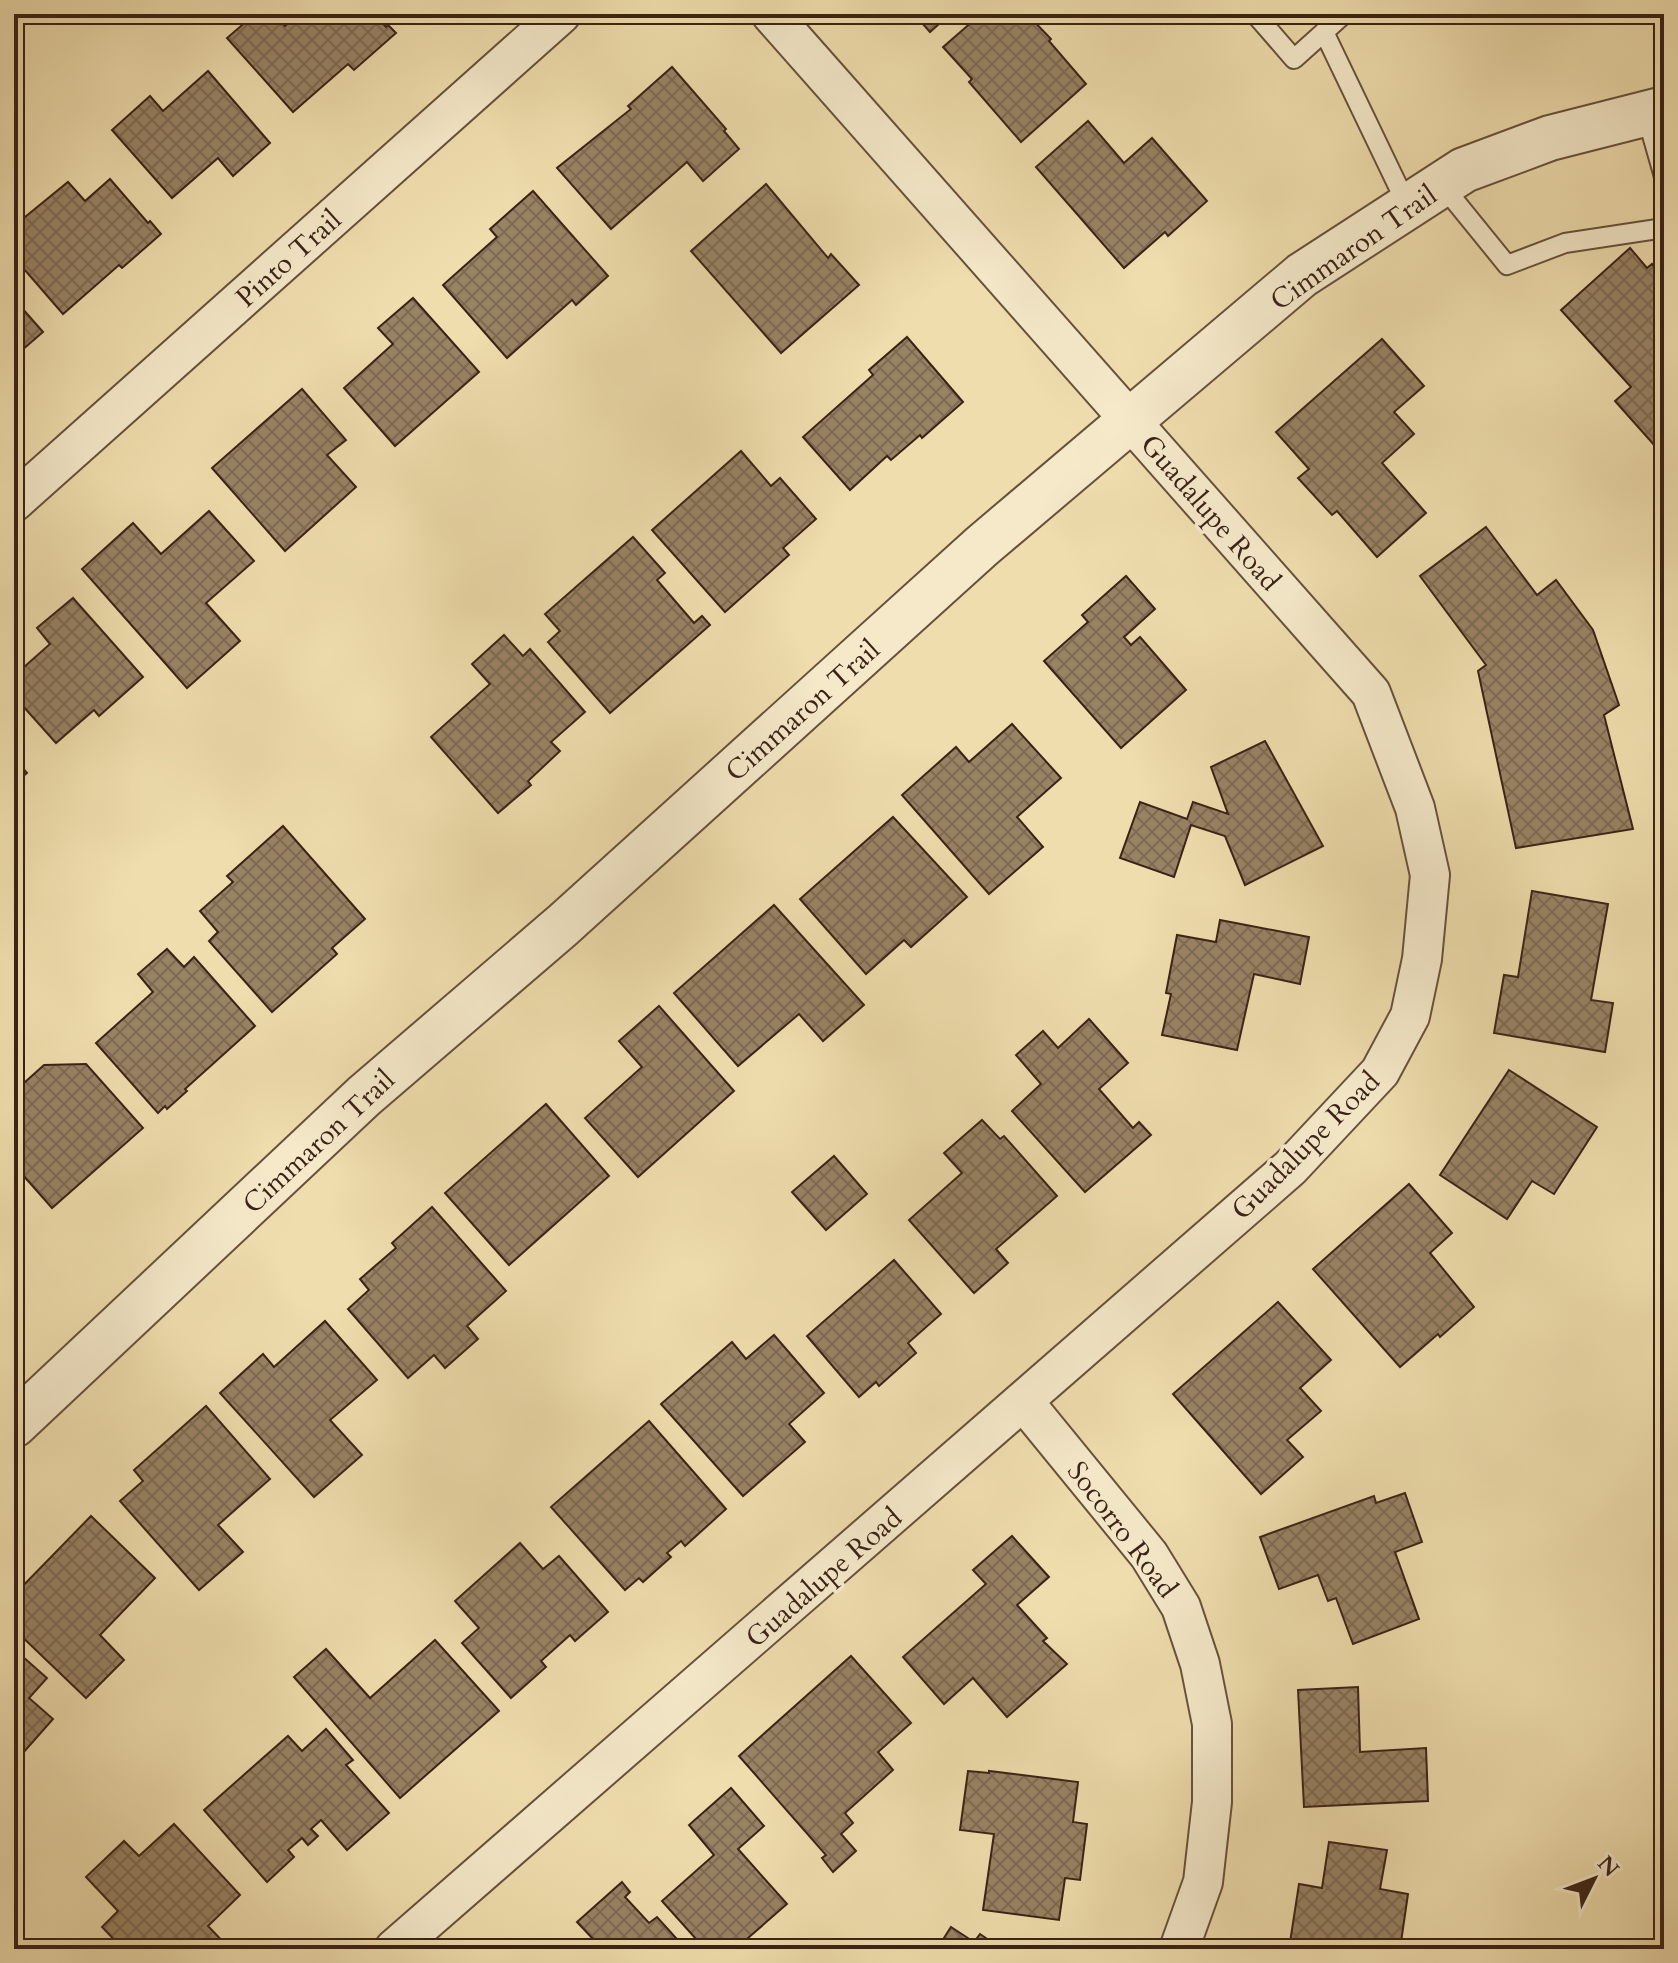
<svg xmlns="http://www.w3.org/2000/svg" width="1678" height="1963" viewBox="0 0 1678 1963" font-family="Cardo,serif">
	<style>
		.building { fill: url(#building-cross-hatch); stroke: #3a2217; stroke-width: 2 }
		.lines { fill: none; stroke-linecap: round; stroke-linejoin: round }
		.service-casing { stroke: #67513c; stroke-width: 22 }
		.minor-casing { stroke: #67513c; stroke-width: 42 }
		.tertiary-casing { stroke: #67513c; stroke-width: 48 }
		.service { stroke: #f5e9ca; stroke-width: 18 }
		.minor { stroke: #f5e9ca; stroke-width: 38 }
		.tertiary { stroke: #f5e9ca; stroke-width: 44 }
		.labels { text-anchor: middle; stroke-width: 7; stroke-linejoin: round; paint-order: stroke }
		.street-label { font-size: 28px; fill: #3a2217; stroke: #f5e9ca }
	</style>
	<defs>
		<pattern id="building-cross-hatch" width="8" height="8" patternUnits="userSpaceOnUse" patternTransform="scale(2)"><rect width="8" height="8" fill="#988365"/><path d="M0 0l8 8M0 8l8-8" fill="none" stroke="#7d6b52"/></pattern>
	</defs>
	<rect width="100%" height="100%" fill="#efddad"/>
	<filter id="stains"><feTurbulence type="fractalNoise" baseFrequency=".0025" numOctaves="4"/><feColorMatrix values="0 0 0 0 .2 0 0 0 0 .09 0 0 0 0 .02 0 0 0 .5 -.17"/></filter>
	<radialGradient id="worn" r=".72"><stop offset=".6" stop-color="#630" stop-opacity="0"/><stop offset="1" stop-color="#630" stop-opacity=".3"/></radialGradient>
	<g class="building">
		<path d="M255,14H274L285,26L299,14H374L386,27L388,25L396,33L354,70L348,64L293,112L227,38Z"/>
		<path d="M914,14H950L930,32Z"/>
		<path d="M981,14H1027L1051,39L1049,41L1086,84L1021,142L969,82L972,79L943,47Z"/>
		<path d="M672,67L726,129L724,131L739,149L703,181L687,162L611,229L557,168L631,109L628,106Z"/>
		<path d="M208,71L270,143L233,176L218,158L172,198L112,130L150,96L163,111Z"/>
		<path d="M1088,121L1124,163L1152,138L1207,201L1168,236L1165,232L1124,268L1036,167Z"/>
		<path d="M110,179L148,223L150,221L161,234L122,268L119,265L63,314L24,269L22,271L14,262V226L68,182L85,201Z"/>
		<path d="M766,184L828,258L831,254L859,285L781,353L691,251Z"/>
		<path d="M533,191L608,276L576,305L572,300L507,358L443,285L497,237L490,229Z"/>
		<path d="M1630,248L1647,268L1652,264L1664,278V456L1615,401L1631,387L1561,310Z"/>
		<path d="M413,298L479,372L395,446L344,388L393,344L378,328Z"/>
		<path d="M14,299L43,332L14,357Z"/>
		<path d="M907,337L963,402L922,438L920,435L891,460L887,456L850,490L803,437L873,375L869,370Z"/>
		<path d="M1382,339L1424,386L1394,412L1414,434L1382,463L1426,513L1377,557L1337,511L1332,515L1298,478L1309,469L1276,432Z"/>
		<path d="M302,389L346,440L327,455L356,487L285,551L212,468Z"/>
		<path d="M741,451L771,486L780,478L816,519L783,548L789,555L725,612L652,530Z"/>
		<path d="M209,511L254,561L206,603L240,641L187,688L82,569L133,523L161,554Z"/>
		<path d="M1486,527L1537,595L1556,580L1593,630L1619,705L1604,715L1633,829L1516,848L1478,671L1486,665L1420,576Z"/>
		<path d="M633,537L665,573L657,580L694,623L702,616L710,625L610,713L548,642L560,631L545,614Z"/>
		<path d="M1126,576L1155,609L1124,637L1131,645L1140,637L1186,690L1121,748L1044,661L1088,622L1082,615Z"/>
		<path d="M73,598L143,677L99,716L94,710L56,743L14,696V676L50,644L37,628Z"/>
		<path d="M504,635L523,656L530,649L585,712L551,742L560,751L528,781L531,785L498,813L431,737L490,684L472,664Z"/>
		<path d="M1012,724L1061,778L1017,817L1043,847L989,894L902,795L956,747L969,762Z"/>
		<path d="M1265,741L1323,846L1245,885L1225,836L1191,825L1174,877L1120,858L1140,802L1187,819L1193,802L1228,814L1211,767Z"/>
		<path d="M14,758L27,773L14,784Z"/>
		<path d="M893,817L967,897L911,947L904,940L866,974L800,899Z"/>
		<path d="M283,826L365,919L332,948L337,954L272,1012L209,941L218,932L200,911L233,882L227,876Z"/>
		<path d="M1532,891L1608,904L1591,1000L1613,1003L1605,1052L1494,1033L1504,975L1518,977Z"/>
		<path d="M774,905L864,1005L823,1041L799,1014L738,1066L674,993Z"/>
		<path d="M1220,920L1309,937L1300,984L1254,974L1237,1050L1162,1035L1171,994L1166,993L1177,935L1216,942Z"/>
		<path d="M167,949L184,967L194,957L255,1026L185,1089L187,1091L167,1109L165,1106L158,1113L96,1043L153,992L138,974Z"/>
		<path d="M659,1006L734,1091L638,1177L585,1118L642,1067L619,1041Z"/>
		<path d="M1089,1019L1128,1063L1099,1089L1133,1128L1139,1122L1151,1135L1085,1192L1012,1111L1041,1084L1016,1055L1043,1031L1058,1048Z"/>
		<path d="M86,1064L143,1128L52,1208L14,1165V1120L20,1114L14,1108V1092L44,1065Z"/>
		<path d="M1509,1070L1597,1127L1554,1194L1532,1181L1507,1219L1440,1175Z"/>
		<path d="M546,1104L609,1176L509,1265L445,1193Z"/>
		<path d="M982,1120L1000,1139L1004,1136L1057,1196L996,1249L1008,1263L974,1293L909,1220L962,1173L944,1153Z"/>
		<path d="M834,1156L867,1194L826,1230L792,1192Z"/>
		<path d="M1409,1184L1452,1233L1430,1253L1474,1307L1440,1337L1438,1334L1400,1367L1313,1269Z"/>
		<path d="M432,1207L506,1291L467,1326L478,1339L445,1368L434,1355L408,1378L348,1309L369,1290L360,1279L396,1248L392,1243Z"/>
		<path d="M894,1260L941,1314L908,1343L916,1353L879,1386L876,1382L859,1397L807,1336Z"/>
		<path d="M1278,1302L1331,1360L1300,1388L1321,1411L1287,1440L1303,1457L1261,1494L1173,1394Z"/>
		<path d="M325,1321L377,1380L330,1420L362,1455L314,1497L220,1393L263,1354L274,1367Z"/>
		<path d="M774,1335L824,1393L789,1424L805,1442L743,1496L661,1404L732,1342L746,1359Z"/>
		<path d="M206,1406L270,1479L218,1525L243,1552L199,1590L120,1501L143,1481L134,1470Z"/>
		<path d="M649,1421L726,1509L685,1546L681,1541L667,1553L671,1557L643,1582L639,1578L625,1590L551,1507Z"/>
		<path d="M1405,1493L1422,1542L1395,1552L1419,1619L1353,1644L1336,1598L1328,1601L1318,1575L1279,1589L1260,1537L1374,1496L1376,1503Z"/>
		<path d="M91,1516L155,1578L100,1635L124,1660L86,1698L14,1629V1595Z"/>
		<path d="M1012,1536L1049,1577L1017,1605L1047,1638L1043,1641L1067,1664L1007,1717L973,1678L944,1704L903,1657L986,1584L973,1570Z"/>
		<path d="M520,1543L543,1569L559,1556L608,1612L575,1641L570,1635L541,1661L546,1667L511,1698L462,1643L479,1628L455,1601Z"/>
		<path d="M435,1640L499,1711L400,1798L294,1677L326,1649L370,1698Z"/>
		<path d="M14,1649L47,1678L29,1698L53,1719L14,1763Z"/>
		<path d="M851,1656L911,1723L878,1752L893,1770L845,1813L853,1823L841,1834L856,1851L833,1872L822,1858L826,1855L739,1756Z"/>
		<path d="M1358,1687L1360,1752L1426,1748L1428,1801L1304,1807L1298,1690Z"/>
		<path d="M326,1729L353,1760L346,1765L389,1813L347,1850L321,1820L311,1829L318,1836L308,1845L302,1838L288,1850L294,1857L267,1882L204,1810L288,1736L302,1751Z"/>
		<path d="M968,1771L989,1773V1771L1078,1782L1073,1822L1087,1824L1080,1880L1065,1878L1059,1920L983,1910L994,1834L960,1830Z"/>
		<path d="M731,1788L764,1826L738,1849L787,1904L748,1938L756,1946L753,1949H705L662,1901L714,1855L689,1825Z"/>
		<path d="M174,1824L240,1895L208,1926L230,1949H123L102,1927L118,1911L86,1877L124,1841L139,1856Z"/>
		<path d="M1329,1842L1387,1850L1380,1889L1408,1894L1400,1949H1289L1299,1884L1322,1888Z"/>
		<path d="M622,1882L630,1892L625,1897L649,1923L657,1917L686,1949H584L594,1940L577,1922Z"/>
		<path d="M951,1927L974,1942L980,1934L1002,1949H937Z"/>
	</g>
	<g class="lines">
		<g class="service-casing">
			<g id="service">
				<path d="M1255,14L1294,59L1324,32"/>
				<path d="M1344,14L1324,32L1408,207"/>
				<path d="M1646,114L1664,177"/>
				<path d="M1442,185L1507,265L1565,243L1664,228"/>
			</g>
		</g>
		<g class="minor-casing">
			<g id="minor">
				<path d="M14,502L561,14"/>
				<path d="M1024,1402L1149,1555L1181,1607L1200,1664L1212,1724V1802L1203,1882L1179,1949"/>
				<path d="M394,1949L1290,1168L1380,1072L1410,1016L1422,959L1430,875L1415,808L1371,693L771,14"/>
			</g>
		</g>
		<g class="tertiary-casing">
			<path id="tertiary" d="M14,1425L364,1096L563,925L982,546L1302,275L1464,170L1550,138L1664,109"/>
		</g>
		<use href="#service" class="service"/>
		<use href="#minor" class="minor"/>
		<use href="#tertiary" class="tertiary"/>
	</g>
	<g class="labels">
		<g class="street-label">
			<text transform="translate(1353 247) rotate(-35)" y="10">Cimmaron Trail</text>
			<text transform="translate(288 258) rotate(-42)" y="10">Pinto Trail</text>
			<text transform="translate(1211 512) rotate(49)" y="10">Guadalupe Road</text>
			<text transform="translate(802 710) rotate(-42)" y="10">Cimmaron Trail</text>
			<text transform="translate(318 1141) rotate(-43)" y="10">Cimmaron Trail</text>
			<text transform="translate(1305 1145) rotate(-45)" y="10">Guadalupe Road</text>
			<text transform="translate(1123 1529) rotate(53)" y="10">Socorro Road</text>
			<text transform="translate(823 1577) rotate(-41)" y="10">Guadalupe Road</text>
		</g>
	</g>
	<rect width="1678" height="1963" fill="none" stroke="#efddad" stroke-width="48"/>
	<rect x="16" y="16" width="1646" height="1931" fill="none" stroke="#3a2217" stroke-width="4"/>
	<rect x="24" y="24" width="1630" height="1915" fill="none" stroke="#3a2217" stroke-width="2"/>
	<g transform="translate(1594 1879) rotate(48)" stroke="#f5e9ca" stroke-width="6" paint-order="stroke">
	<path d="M0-6L14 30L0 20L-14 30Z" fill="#3a2217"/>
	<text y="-12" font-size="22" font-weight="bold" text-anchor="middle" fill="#3a2217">N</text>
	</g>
	<rect width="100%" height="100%" filter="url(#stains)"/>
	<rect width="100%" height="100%" fill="url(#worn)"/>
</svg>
